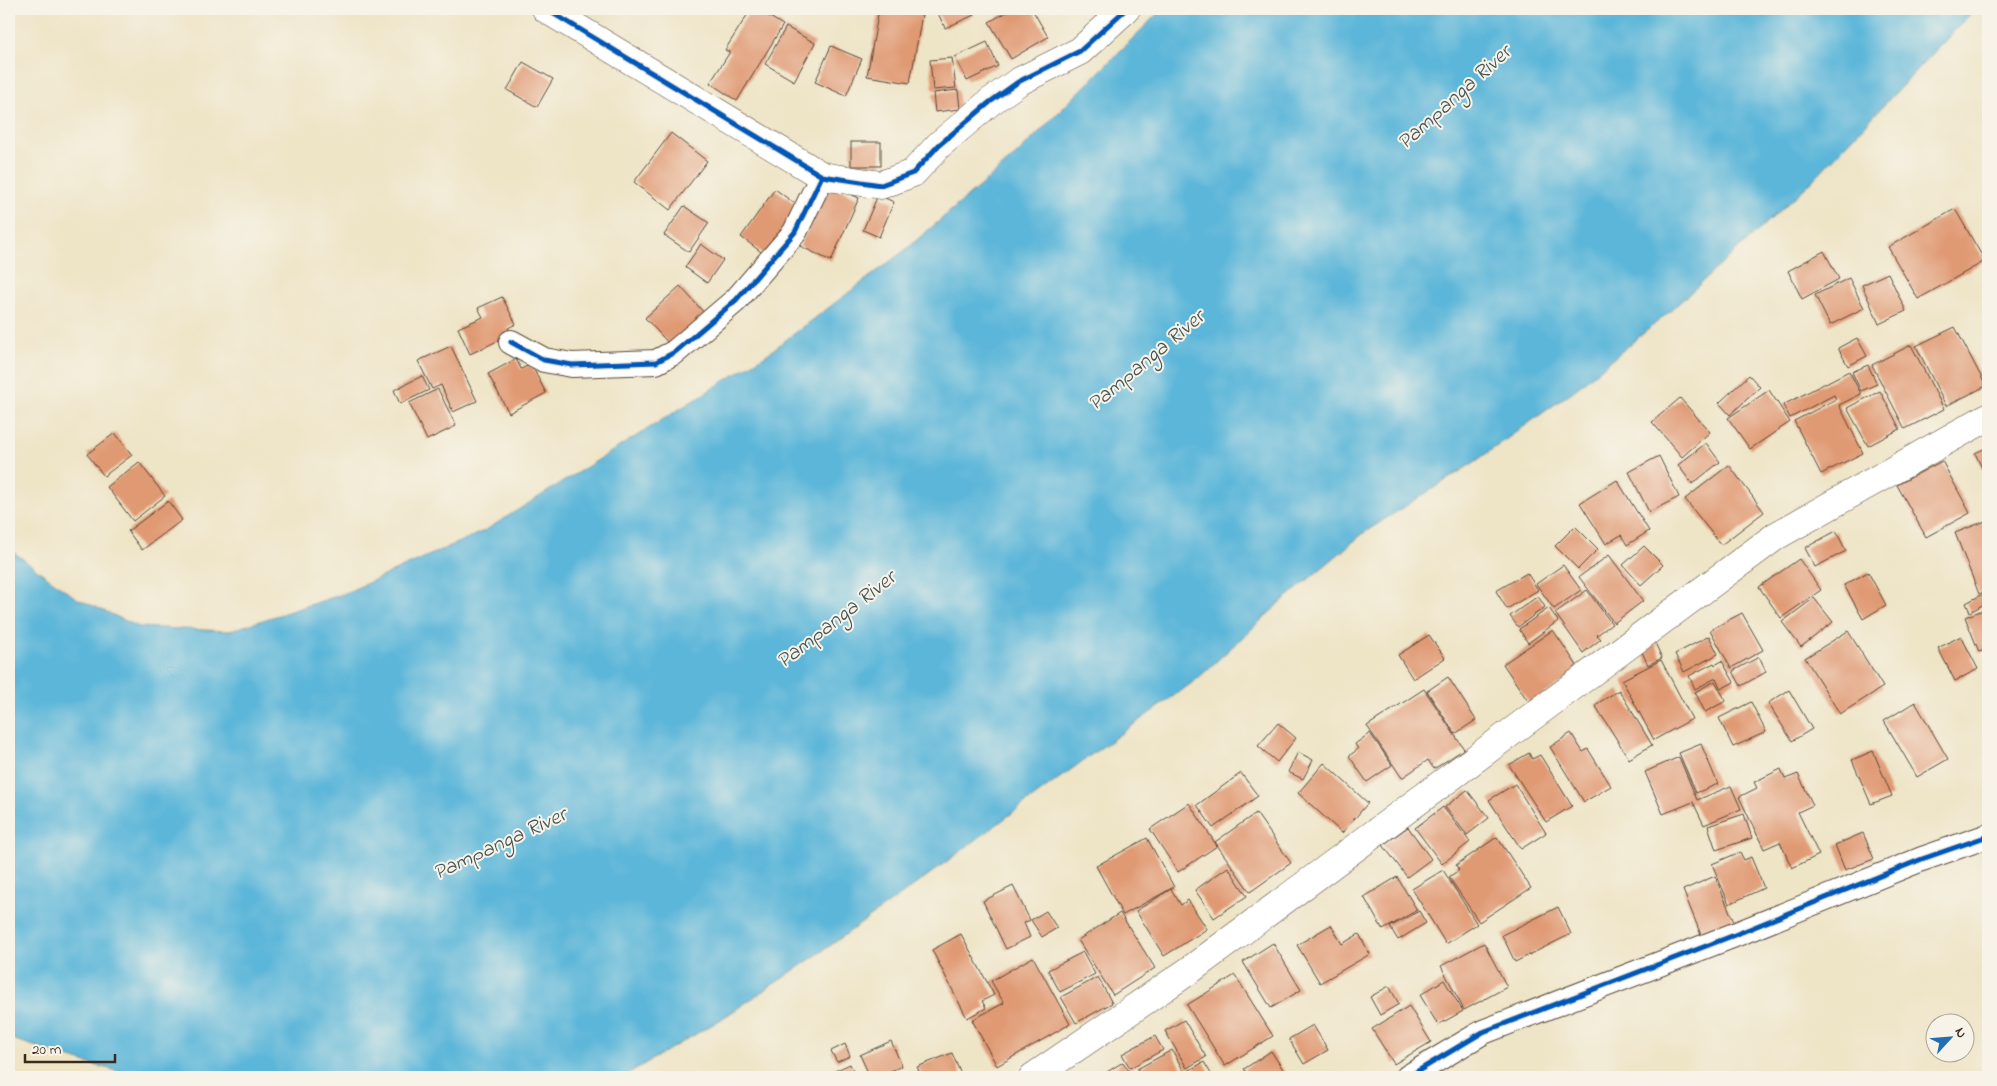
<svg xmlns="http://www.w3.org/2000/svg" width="1997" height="1086" viewBox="0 0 1997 1086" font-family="'Indie Flower',sans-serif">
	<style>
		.water { fill: #5bb6d9; stroke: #4b707c }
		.building { fill: #e09a73 }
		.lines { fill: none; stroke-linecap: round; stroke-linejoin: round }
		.minor-casing { stroke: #564637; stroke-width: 26 }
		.tertiary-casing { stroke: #564637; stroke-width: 29 }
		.secondary-casing { stroke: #564637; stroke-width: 29 }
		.minor { stroke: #fff; stroke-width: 24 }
		.tertiary { stroke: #fff; stroke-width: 28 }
		.secondary { stroke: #fff; stroke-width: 28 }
		.cycleway-casing { stroke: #f7f3e8; stroke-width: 8 }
		.cycleway { stroke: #0057b8; stroke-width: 5 }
		.labels { text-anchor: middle; stroke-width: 4; stroke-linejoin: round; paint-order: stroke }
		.water-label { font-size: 22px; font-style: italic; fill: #455456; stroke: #f7f3e8 }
	</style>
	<rect width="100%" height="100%" fill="#f7f3e8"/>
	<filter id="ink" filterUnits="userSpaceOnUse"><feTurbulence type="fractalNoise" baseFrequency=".02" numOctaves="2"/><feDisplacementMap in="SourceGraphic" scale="10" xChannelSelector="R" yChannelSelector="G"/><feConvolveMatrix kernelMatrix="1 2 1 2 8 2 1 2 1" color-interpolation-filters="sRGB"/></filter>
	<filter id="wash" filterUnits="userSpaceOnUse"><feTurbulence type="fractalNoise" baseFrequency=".0096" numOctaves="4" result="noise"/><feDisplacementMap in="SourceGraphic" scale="20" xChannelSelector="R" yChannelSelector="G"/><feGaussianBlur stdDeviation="1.12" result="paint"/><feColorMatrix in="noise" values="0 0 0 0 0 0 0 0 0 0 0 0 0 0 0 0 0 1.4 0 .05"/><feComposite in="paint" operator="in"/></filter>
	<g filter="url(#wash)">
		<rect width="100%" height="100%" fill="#eee4c6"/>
		<path class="water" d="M1162,9H1975L1807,186L1668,313L1576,389L1476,461L1365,532L1280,603L1196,680L1088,757L923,879L824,950L720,1020L622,1077H143L90,1064L9,1038V549L76,598L139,627L229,631L343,594L486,530L766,355L904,251L1015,156Z"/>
		<g id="blocks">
			<g class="building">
				<path d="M751,9H757L783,25L737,101L710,83L730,52L725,50Z"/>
				<path d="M818,9H828L824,14Z"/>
				<path d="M879,9H889L922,15L910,83L867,76Z"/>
				<path d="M936,9H971L974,15L945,28Z"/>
				<path d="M1012,9H1032L1048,37L1011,59L989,22Z"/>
				<path d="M786,27L815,43L794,81L765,64Z"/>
				<path d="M987,42L998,66L967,81L955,57Z"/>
				<path d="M831,46L862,59L846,96L815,82Z"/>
				<path d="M952,58L956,88L933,90L930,60Z"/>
				<path d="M523,62L553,79L537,107L507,90Z"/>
				<path d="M958,90L960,109L935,112L933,93Z"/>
				<path d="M671,133L707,161L670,210L634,182Z"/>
				<rect x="851" y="142" width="30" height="24"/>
				<path d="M828,184L859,198L831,261L800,246Z"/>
				<path d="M775,189L802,209L768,257L741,237Z"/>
				<path d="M878,195L894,202L879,237L863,230Z"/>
				<path d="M684,206L709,223L689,252L664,235Z"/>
				<path d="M1955,209L1985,261L1918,299L1888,247Z"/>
				<path d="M701,244L723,260L707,283L685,267Z"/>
				<path d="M1824,251L1839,279L1802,299L1788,271Z"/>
				<path d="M1888,273L1906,311L1879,324L1862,285Z"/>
				<path d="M1849,278L1864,308L1830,325L1815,295Z"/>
				<path d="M680,286L707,316L673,348L645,318Z"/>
				<path d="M502,297L516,324L508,328L512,334L470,354L458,328L483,317L478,308Z"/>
				<path d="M1955,327L1986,386L1946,406L1916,346Z"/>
				<path d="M1857,338L1867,356L1848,366L1838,348Z"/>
				<path d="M1911,345L1944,409L1905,429L1872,365Z"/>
				<path d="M451,346L477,401L453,412L441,385L432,389L418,361Z"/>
				<path d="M516,359L521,369L531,364L546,393L509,413L488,374Z"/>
				<path d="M1868,365L1877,384L1861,391L1852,372Z"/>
				<path d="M1849,371L1861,394L1839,405L1863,453L1821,474L1794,421L1836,399L1834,395L1790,418L1783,405Z"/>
				<path d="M1749,375L1760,387L1730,415L1719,403Z"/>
				<path d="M422,376L429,390L400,404L394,390Z"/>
				<path d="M438,389L456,426L427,440L409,403Z"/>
				<path d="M1769,390L1790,422L1750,449L1728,418Z"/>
				<path d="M1880,391L1900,429L1868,446L1847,408Z"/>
				<path d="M1680,398L1710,432L1682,457L1652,422Z"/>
				<path d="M115,433L132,455L104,476L87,454Z"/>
				<path d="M1706,443L1720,462L1692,484L1678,465Z"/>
				<path d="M1988,447V481L1975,453Z"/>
				<path d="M1659,456L1679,497L1649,512L1629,472Z"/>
				<path d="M1942,461L1970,513L1926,537L1897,485Z"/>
				<path d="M139,462L165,496L133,521L107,487Z"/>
				<path d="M1729,465L1764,512L1721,545L1685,499Z"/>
				<path d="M1617,480L1649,531L1627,545L1621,535L1606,544L1580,503Z"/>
				<path d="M168,501L182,520L142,550L128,531Z"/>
				<path d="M1988,520V590L1979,594L1955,533Z"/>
				<path d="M1575,526L1598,549L1578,569L1555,546Z"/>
				<path d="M1836,531L1846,551L1815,567L1805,548Z"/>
				<path d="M1644,546L1663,565L1641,585L1623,565Z"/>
				<path d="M1609,555L1643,601L1614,623L1579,577Z"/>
				<path d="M1799,559L1821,590L1781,618L1759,587Z"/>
				<path d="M1563,565L1581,590L1554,609L1536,584Z"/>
				<path d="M1868,572L1886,605L1863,619L1844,585Z"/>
				<path d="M1527,573L1538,590L1507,609L1496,591Z"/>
				<path d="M1587,590L1612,624L1597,635L1601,639L1583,653L1555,613Z"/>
				<path d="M1985,593L1988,602L1970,612L1966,603Z"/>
				<path d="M1538,596L1545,607L1518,627L1510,616Z"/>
				<path d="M1814,598L1833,622L1801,647L1782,622Z"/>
				<path d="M1549,608L1558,621L1528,643L1519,629Z"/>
				<path d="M1988,608V649L1979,652L1965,617Z"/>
				<path d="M1742,613L1763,650L1731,668L1710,630Z"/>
				<path d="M1553,630L1580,670L1530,704L1503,664Z"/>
				<path d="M1848,631L1883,687L1840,714L1805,658Z"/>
				<path d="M1429,635L1445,658L1413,679L1398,655Z"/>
				<path d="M1709,636L1718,654L1684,672L1675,654Z"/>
				<path d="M1961,636L1978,669L1955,681L1938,648Z"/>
				<path d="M1655,643L1662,658L1648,665L1641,650Z"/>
				<path d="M1759,657L1766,672L1741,686L1733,671Z"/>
				<path d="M1661,660L1692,719L1654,740L1622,680Z"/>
				<path d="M1722,661L1734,682L1721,689L1716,678L1695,689L1689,676L1714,663L1715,665Z"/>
				<path d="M1448,677L1476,720L1455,734L1427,691Z"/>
				<path d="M1715,681L1726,701L1705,712L1695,692Z"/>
				<path d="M1424,689L1464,749L1434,769L1428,760L1402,778L1367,726Z"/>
				<path d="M1619,690L1652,745L1629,759L1595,705Z"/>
				<path d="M1789,690L1812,729L1792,741L1768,703Z"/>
				<path d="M1751,702L1766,732L1733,747L1719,718Z"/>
				<path d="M1915,702L1948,759L1917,777L1884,721Z"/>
				<path d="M1278,723L1296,738L1277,762L1258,746Z"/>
				<path d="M1370,733L1392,765L1367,782L1349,756L1358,749L1355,744Z"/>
				<path d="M1571,733L1583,752L1588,749L1611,786L1584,802L1550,747Z"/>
				<path d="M1701,744L1718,784L1696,793L1679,753Z"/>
				<path d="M1873,751L1892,796L1871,804L1852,760Z"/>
				<path d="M1298,752L1313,760L1303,779L1288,772Z"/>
				<path d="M1529,753L1532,759L1540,755L1572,806L1546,822L1509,765Z"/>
				<path d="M1679,757L1697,800L1731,786L1741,809L1704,825L1693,802L1663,814L1645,772Z"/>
				<path d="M1324,763L1368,803L1342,833L1298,793Z"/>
				<path d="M1781,769L1785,779L1798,774L1813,805L1798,812L1819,855L1792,868L1780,842L1764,849L1739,797L1757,788L1754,782Z"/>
				<path d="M1241,773L1258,796L1213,828L1197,805Z"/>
				<path d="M1515,784L1546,833L1521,849L1489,800Z"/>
				<path d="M1467,790L1489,818L1467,835L1445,807Z"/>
				<path d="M1189,803L1217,846L1178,872L1150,829Z"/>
				<path d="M1443,807L1470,842L1442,864L1415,828Z"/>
				<path d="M1256,813L1291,863L1250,892L1215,842Z"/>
				<path d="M1744,814L1752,838L1716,850L1708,826Z"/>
				<path d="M1408,827L1431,859L1407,877L1383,845Z"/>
				<path d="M1863,833L1874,859L1845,870L1835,845Z"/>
				<path d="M1497,837L1531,888L1479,922L1449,877L1459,870L1456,865Z"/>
				<path d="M1147,838L1174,887L1123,915L1096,866Z"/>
				<path d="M1740,852L1744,860L1751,857L1764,888L1729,904L1712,864Z"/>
				<path d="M1228,867L1247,896L1214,918L1195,890Z"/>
				<path d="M1443,870L1477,924L1446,944L1412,889Z"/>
				<path d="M1715,876L1734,922L1701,935L1683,890Z"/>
				<path d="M1397,877L1417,910L1383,930L1364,897Z"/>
				<path d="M1013,886L1030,920L1024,923L1030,937L1006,949L983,901Z"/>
				<path d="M1171,889L1181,905L1188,900L1207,929L1164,956L1136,911Z"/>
				<path d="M1558,907L1571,934L1515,962L1502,935Z"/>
				<path d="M1046,911L1057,928L1042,937L1031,920Z"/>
				<path d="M1419,911L1426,923L1398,940L1390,927Z"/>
				<path d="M1120,913L1155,968L1113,995L1078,940Z"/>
				<path d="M1331,925L1342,944L1359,934L1370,954L1320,983L1297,945Z"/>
				<path d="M961,934L994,995L982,1001L986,1008L967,1018L932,950Z"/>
				<path d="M1273,943L1301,990L1271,1008L1243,962Z"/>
				<path d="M1484,943L1507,987L1464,1010L1441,966Z"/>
				<path d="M1083,952L1095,974L1060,992L1048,970Z"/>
				<path d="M1033,957L1070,1024L997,1066L972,1020L1004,1003L991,981Z"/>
				<path d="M1235,975L1273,1036L1225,1066L1187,1005Z"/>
				<path d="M1098,977L1112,1003L1076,1023L1061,997Z"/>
				<path d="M1444,980L1463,1011L1438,1025L1420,995Z"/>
				<path d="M1389,986L1399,1004L1380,1015L1370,997Z"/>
				<path d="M1409,1006L1431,1042L1394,1064L1372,1029Z"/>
				<path d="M1184,1020L1206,1057L1187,1068L1165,1031Z"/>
				<path d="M1313,1025L1328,1050L1304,1064L1289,1039Z"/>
				<path d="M1155,1036L1163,1050L1130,1068L1122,1054Z"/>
				<path d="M891,1041L902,1066L877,1077H870L860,1055Z"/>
				<path d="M845,1044L850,1056L837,1062L831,1051Z"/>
				<path d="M1172,1050L1187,1077H1141L1137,1069Z"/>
				<path d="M1271,1051L1288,1077H1250L1244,1069Z"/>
				<path d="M952,1053L962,1077H922L917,1067Z"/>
				<path d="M1123,1062L1133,1077H1099Z"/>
				<path d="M1204,1062L1213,1077H1189L1186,1072Z"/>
				<path d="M850,1064L856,1077H822Z"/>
				<path d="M907,1071L910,1077H894Z"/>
				<path d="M1335,1073L1338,1077H1327Z"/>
			</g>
		</g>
	</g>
	<g filter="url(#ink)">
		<use href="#blocks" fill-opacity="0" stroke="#564637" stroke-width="1"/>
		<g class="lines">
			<g class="minor-casing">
				<g id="minor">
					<path d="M511,342L544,360L572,365L656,362L675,352L736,300L795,232L822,176"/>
					<path d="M1408,1077L1483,1032L1732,936L1922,859L1988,836"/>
				</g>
			</g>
			<g class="tertiary-casing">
				<path id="tertiary" d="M546,9L822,176L881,185L913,173L939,145L990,102L1018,82L1080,51L1126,9"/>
			</g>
			<g class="secondary-casing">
				<path id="secondary" d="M1033,1077L1190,970L1776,536L1988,417"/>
			</g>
			<use href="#minor" class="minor"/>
			<use href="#tertiary" class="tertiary"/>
			<use href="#secondary" class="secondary"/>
			<g class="cycleway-casing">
				<g id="cycleway">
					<path d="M546,9L822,176L881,185L913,173L939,145L990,102L1018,82L1080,51L1126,9"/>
					<path d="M511,342L544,360L572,365L656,362L675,352L736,300L795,232L822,176"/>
					<path d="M1408,1077L1483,1032L1732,936L1922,859L1988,836"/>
				</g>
			</g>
			<use href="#cycleway" class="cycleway"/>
		</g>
	</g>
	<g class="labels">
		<g class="water-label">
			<text transform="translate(1453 96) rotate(-42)" y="8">Pampanga River</text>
			<text transform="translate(1145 359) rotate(-40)" y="8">Pampanga River</text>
			<text transform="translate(835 618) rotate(-38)" y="8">Pampanga River</text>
			<text transform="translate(499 842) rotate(-25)" y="8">Pampanga River</text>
		</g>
	</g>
	<rect width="1997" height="1086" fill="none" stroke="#f7f3e8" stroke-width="30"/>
	<g transform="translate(1950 1038) rotate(64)"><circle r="24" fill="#f7f3e8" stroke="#aca397"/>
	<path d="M0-4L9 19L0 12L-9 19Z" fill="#1f6fb2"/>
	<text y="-8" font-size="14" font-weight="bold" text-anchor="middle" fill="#3b2a1e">N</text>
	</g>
	<path d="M25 1054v8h90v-8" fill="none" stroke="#3b2a1e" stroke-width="2.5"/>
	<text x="32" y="1054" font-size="15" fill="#3b2a1e" stroke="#f7f3e8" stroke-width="4" paint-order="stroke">20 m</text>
</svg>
